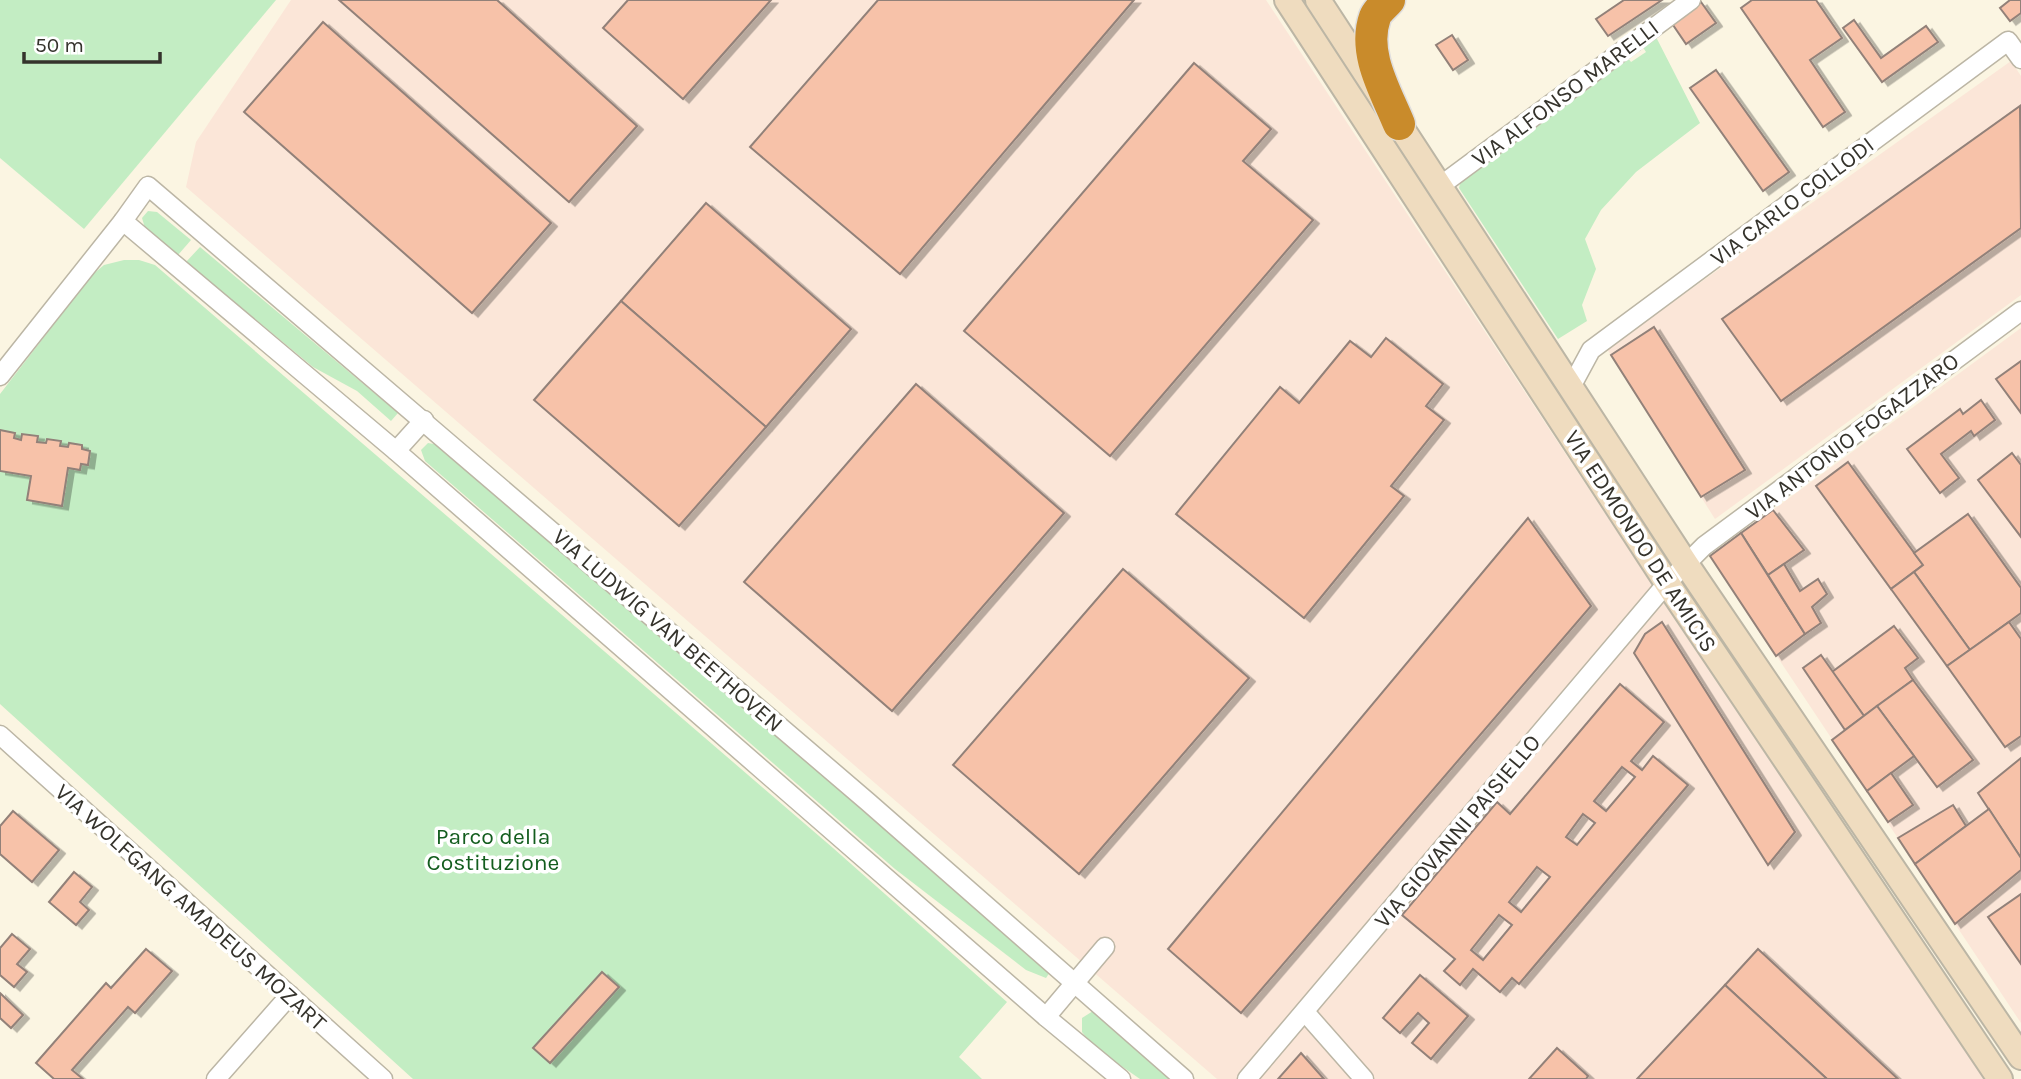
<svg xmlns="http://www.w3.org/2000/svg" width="2021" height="1079" viewBox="0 0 2021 1079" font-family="Karla,sans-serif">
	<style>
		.industrial { fill: #fbe6d8 }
		.green { fill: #c3edc3 }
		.building { fill: #f7c2a9; stroke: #928179; stroke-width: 2; fill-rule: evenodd; filter: url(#shadow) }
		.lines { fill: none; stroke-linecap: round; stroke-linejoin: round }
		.minor-casing { stroke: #bcb6a5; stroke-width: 21 }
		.secondary-casing { stroke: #bcb6a5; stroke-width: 28 }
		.motorway-casing { stroke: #dfdedd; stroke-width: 35 }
		.minor { stroke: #fff; stroke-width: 18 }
		.secondary { stroke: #efdcbf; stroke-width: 24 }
		.motorway { stroke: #c98b2b; stroke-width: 32 }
		.labels { text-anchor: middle; stroke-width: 7; stroke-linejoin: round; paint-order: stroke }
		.street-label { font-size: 23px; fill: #35332c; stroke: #fff }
		.park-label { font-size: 23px; fill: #135d1e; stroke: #fff }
	</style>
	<defs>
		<filter id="shadow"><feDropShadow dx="6" dy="3.5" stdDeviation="0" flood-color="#0004"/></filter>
	</defs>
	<rect width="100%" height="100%" fill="#fbf5e2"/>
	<g class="industrial">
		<path d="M291,0H1266L1680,627L1985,1079H1217L186,187L196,142Z"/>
		<path d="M2011,61L2021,76V295L1715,519L1607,349Z"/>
		<path d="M2021,328V1023L1710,556Z"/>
	</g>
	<g class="green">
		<path d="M0,0H276L84,229L0,158Z"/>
		<path d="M1655,35L1700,123L1636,172L1601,210L1585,239L1596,269L1582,305L1587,321L1558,339L1459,188L1461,180L1625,54L1631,62L1646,52L1640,43Z"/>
		<path d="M148,211L157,212L191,240L178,255L145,228L142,218Z"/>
		<path d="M200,247L398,413L391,421L357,391L313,367L186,262Z"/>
		<path d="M124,260H139L155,265L833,848L1007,1002L959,1057L982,1079H413L0,704V394L92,275L104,265Z"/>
		<path d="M428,443L440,445L1050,972L1046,978L1026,970L895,869L425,461L421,450Z"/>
		<path d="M1093,1011L1104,1017L1171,1079H1140L1094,1047L1082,1032V1018Z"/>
	</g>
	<g class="building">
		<path d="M339,0H497L637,126L569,202Z"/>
		<path d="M628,0H771L683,99L603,28Z"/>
		<path d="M878,0H1134L900,274L750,147Z"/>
		<path d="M1624,0H1662L1608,36L1596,19Z"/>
		<path d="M1752,0H1816L1842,38L1810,60L1845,112L1823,127L1741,8Z"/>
		<path d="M2010,0H2021V13L2010,21L2000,8Z"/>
		<path d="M1701,2L1716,23L1686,44L1671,22Z"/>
		<path d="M1854,20L1881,58L1926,26L1938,42L1882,82L1843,28Z"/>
		<path d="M323,22L551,223L472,313L244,112Z"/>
		<path d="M1452,35L1468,60L1453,70L1436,45Z"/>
		<path d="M1194,63L1271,129L1243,161L1313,220L1110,456L964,331Z"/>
		<path d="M1716,70L1789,172L1763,191L1690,88Z"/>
		<path d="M2020,106L2021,228L1781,401L1722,319Z"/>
		<path d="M706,203L851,329L766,427L621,301Z"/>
		<path d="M621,301L766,427L679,526L534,400Z"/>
		<path d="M1654,327L1745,470L1701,497L1611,355Z"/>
		<path d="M1386,338L1443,384L1426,406L1444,420L1391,486L1404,496L1304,618L1176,514L1280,387L1299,403L1350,341L1371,357Z"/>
		<path d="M2021,361V413L1996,379Z"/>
		<path d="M916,384L1064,513L892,711L744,582Z"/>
		<path d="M1981,400L1995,420L1974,436L1971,431L1941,454L1959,478L1940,493L1907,449L1960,409L1963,414Z"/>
		<path d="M0,430L15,433L14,438L21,440L22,434L38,436L37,442L46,443L47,439L61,441L60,446L68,447L69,443L82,445V449L90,451L88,465L81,464L80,470L68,468L62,506L27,500L31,476L0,471Z"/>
		<path d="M2012,453L2021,465V537L1978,480Z"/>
		<path d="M1848,462L1923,565L1891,589L1816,486Z"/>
		<path d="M1773,510L1804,550L1768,575L1741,533Z"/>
		<path d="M1968,514L2021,588V613L1970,650L1914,572L1923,565L1914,553Z"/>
		<path d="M1528,518L1591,606L1241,1013L1168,949Z"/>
		<path d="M1741,533L1805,634L1776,656L1710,556Z"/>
		<path d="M1784,564L1800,591L1818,579L1827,594L1812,607L1821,623L1805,634L1768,575Z"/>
		<path d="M1123,569L1249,678L1079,874L953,765Z"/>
		<path d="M1914,572L1970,650L1947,666L1891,589Z"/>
		<path d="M1662,622L1795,832L1768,865L1634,653L1645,634Z"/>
		<path d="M2009,622L2021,639V736L2005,747L1947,666Z"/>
		<path d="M1894,626L1918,658L1905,668L1913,680L1864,716L1832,672Z"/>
		<path d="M1821,655L1864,716L1845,730L1803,668Z"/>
		<path d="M1913,680L1973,760L1937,787L1877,706Z"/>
		<path d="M1620,684L1664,722L1631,761L1642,770L1653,756L1688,785L1519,984L1512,978L1500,992L1473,969L1460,985L1444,971L1455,959L1402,915L1497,802L1510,814ZM1622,767L1635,777L1606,811L1594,801ZM1583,814L1595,823L1577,845L1566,837ZM1537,867L1550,877L1521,912L1509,902ZM1499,915L1512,925L1483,960L1471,950Z"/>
		<path d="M1877,706L1914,756L1867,791L1832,740Z"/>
		<path d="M2021,758V858L1978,793Z"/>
		<path d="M1891,773L1913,805L1888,822L1867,791Z"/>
		<path d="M1953,805L1966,826L1915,864L1898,838Z"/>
		<path d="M1989,809L2021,858V870L1955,924L1915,864Z"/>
		<path d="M13,811L59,850L32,882L0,854V826Z"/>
		<path d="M74,872L92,887L80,902L89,910L76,925L49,902Z"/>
		<path d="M2021,894V964L1988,917Z"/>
		<path d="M12,934L30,949L17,964L27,972L14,987L0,975V948Z"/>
		<path d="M146,949L172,971L135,1013L128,1007L72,1070L83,1079H54L36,1063L106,983L111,988Z"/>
		<path d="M1758,949L1898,1079H1827L1725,985Z"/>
		<path d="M602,972L619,987L550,1063L533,1048Z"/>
		<path d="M1420,975L1468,1016L1431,1059L1412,1043L1429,1023L1418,1013L1400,1033L1383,1018Z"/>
		<path d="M1725,985L1827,1079H1637Z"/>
		<path d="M0,993L23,1015L11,1028L0,1018Z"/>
		<path d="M1557,1048L1588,1076L1586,1079H1529Z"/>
		<path d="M1301,1053L1324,1079H1278Z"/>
	</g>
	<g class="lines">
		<g class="minor-casing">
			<g id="minor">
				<path d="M1440,186L1691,0"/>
				<path d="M123,221L396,451L1046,1017L1121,1079"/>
				<path d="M0,376L123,221L148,186L868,802L1184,1079"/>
				<path d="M1571,387L1591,350L2008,41L2021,59"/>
				<path d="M396,451L424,420"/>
				<path d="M0,735L383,1079"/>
				<path d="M1305,1012L1364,1079"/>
				<path d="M1046,1017L1105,947"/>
				<path d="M216,1079L290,995"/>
				<path d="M1247,1079L1667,583L1704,546L2021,311"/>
			</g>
		</g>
		<g class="secondary-casing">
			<g id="secondary">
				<path d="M1287,0L1667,583L2000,1079"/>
				<path d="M1318,0L1686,564L2021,1057"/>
			</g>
		</g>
		<g class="motorway-casing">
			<path id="motorway" d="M1389,0C1385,5 1377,11 1375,17C1362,53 1386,92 1399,124"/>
		</g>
		<use href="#minor" class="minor"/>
		<use href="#secondary" class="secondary"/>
		<use href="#motorway" class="motorway"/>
	</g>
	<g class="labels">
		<g class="street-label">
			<text transform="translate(1565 93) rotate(-37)" y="8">VIA ALFONSO MARELLI</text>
			<text transform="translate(1792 201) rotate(-37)" y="8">VIA CARLO COLLODI</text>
			<text transform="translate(1852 436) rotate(-37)" y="8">VIA ANTONIO FOGAZZARO</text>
			<text transform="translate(1641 541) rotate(57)" y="8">VIA EDMONDO DE AMICIS</text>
			<text transform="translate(668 630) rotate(41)" y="8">VIA LUDWIG VAN BEETHOVEN</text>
			<text transform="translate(1457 831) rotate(-50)" y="8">VIA GIOVANNI PAISIELLO</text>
			<text transform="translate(191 907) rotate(42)" y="8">VIA WOLFGANG AMADEUS MOZART</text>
		</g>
		<g class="park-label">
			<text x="493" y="844">Parco della<tspan x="493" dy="26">Costituzione</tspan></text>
		</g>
	</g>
	<path d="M24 52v10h136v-10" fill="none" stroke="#35332c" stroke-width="3.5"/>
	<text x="35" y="52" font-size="21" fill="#35332c" stroke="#ffffff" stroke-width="5" paint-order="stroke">50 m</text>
</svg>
